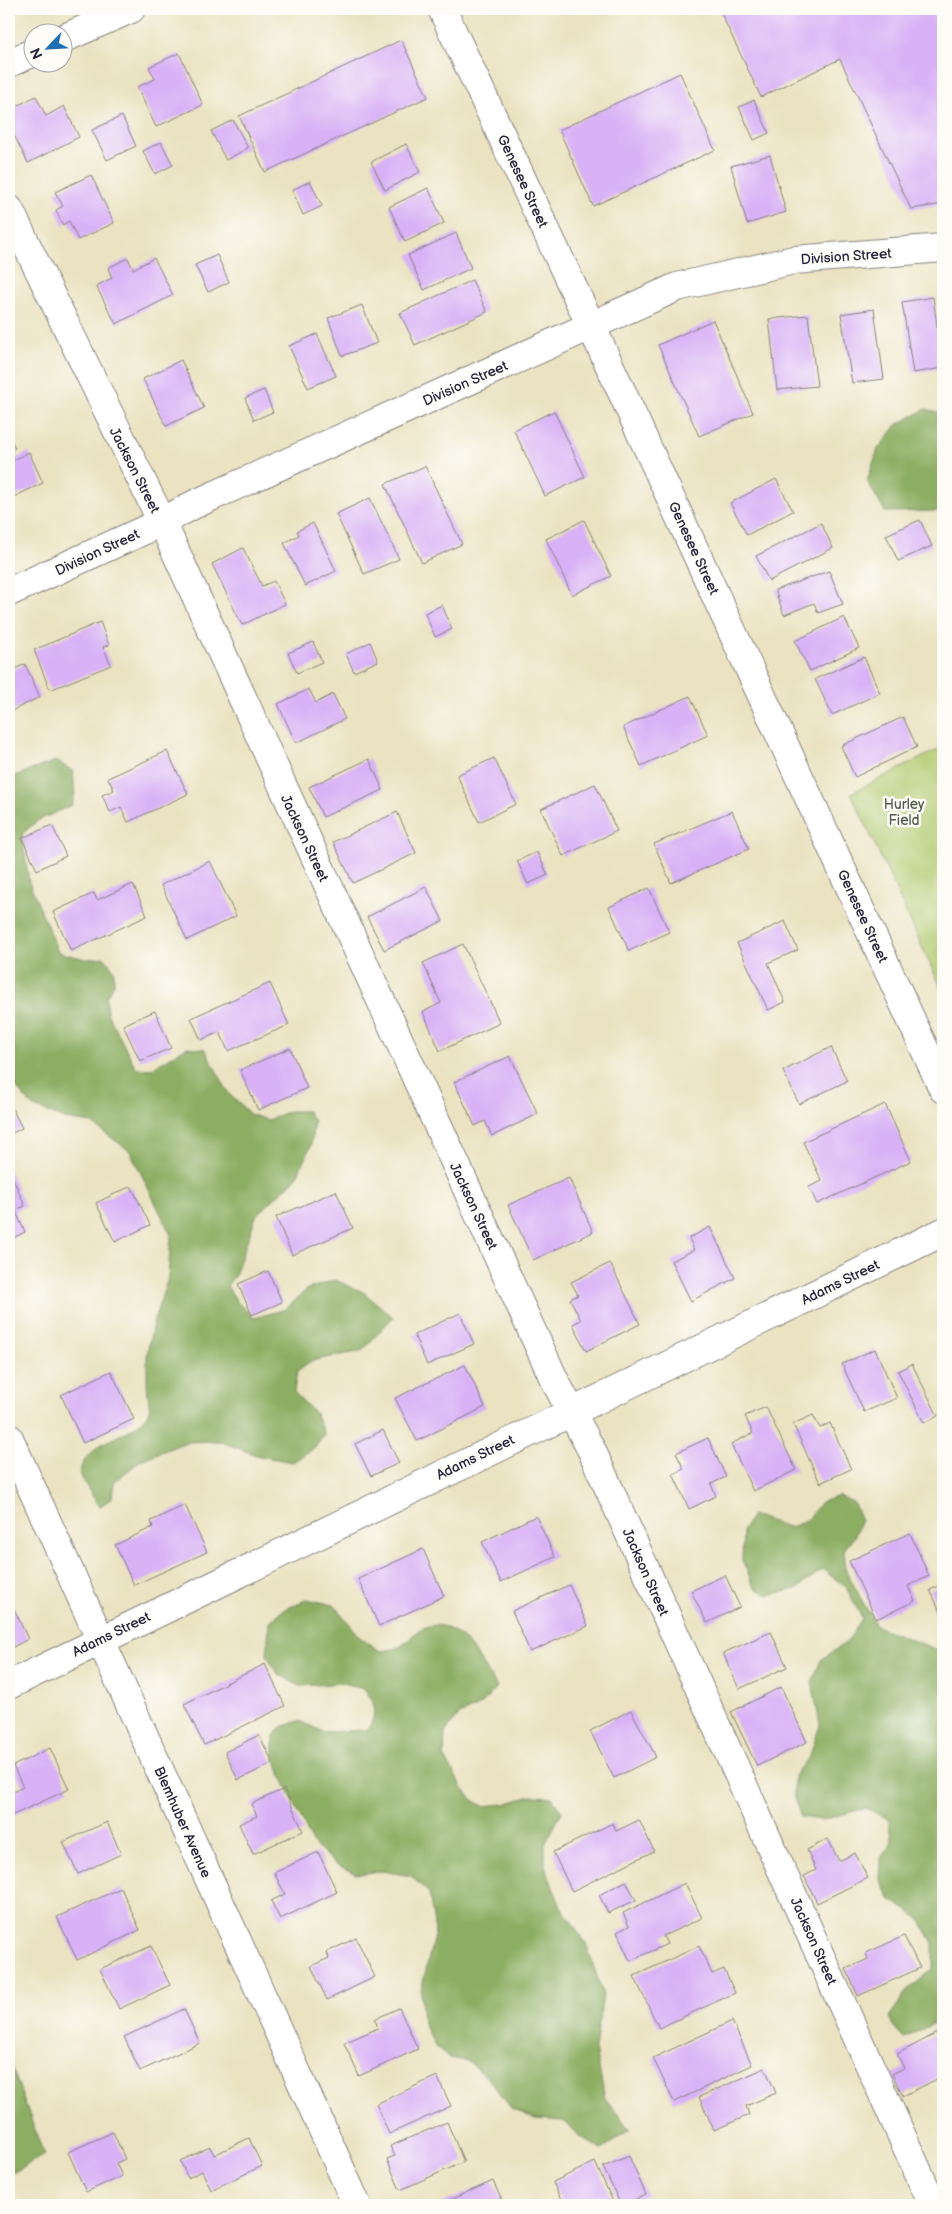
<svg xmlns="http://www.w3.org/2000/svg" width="952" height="2214" viewBox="0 0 952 2214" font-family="'Balsamiq Sans',sans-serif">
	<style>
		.green { fill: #b1ca6f; stroke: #6a7655 }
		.forest { fill: #8cae62; stroke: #57684e }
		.building { fill: #d8b1f6 }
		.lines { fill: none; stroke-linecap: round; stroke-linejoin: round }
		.minor-casing { stroke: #86827e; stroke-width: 30 }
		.minor { stroke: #fff; stroke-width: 28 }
		.labels { text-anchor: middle; stroke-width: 5; stroke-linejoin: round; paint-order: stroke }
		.street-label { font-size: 14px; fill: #22223b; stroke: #fdfcf7 }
		.park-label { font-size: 14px; fill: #545d4d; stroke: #fdfcf7 }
	</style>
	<rect width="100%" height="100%" fill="#fdfcf7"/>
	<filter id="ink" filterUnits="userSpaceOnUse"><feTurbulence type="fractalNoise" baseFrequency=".02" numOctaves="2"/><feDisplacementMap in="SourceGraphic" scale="10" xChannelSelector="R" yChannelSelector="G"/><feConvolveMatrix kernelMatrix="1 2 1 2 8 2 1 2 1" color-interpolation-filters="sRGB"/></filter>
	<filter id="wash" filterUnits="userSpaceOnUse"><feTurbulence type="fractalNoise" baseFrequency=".0096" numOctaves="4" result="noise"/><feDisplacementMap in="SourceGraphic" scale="20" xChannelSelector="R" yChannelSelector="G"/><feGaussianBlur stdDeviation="1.12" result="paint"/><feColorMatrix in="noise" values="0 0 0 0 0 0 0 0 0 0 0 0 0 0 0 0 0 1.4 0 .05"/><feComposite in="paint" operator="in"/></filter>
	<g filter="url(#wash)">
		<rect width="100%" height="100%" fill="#eae2c0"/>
		<path class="green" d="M943,747V992L851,793Z"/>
		<g class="forest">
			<path d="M926,409L943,414V511L885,512L867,481L878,449L898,424Z"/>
			<path d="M56,761L73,771L75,793L72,805L37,821L22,834L29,882L58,952L86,959L104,957L114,970V984L106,997L107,1013L136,1068L151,1069L187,1047L205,1049L229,1094L251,1115L268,1120L289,1111H307L314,1121L311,1145L296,1178L256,1216L235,1275L227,1286L238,1303L254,1318L286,1309L307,1289L335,1280L363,1292L393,1317L362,1351L311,1361L297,1371L294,1392L315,1413L324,1434L315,1447L293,1462L259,1456L218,1441L186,1442L141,1460L114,1482L112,1498L99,1507L79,1473C91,1434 128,1443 150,1411L147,1386V1354L153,1323L168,1278L171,1235L130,1151L91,1123L65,1119L32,1106L16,1087L13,1041L9,1021V778Z"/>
			<path d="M839,1496L853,1502L861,1520L854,1537L844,1550L846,1571L876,1626L943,1652V2019L904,2038L893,2026L889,2017L908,1990L933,1969V1943L919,1918L891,1900L880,1879L881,1858L892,1842L888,1819L866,1808L821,1820L801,1817L794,1798V1776L810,1755L820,1725L812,1682L821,1660L848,1641L862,1618L846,1587L822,1569L797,1589L767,1595L754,1587L742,1560L743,1530L752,1515L791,1528L809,1518L821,1502Z"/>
			<path d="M307,1599L334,1605L362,1639L380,1651C386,1650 393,1650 399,1647C406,1644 412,1635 419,1630C454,1609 482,1663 497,1687L481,1705L459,1715L445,1733L444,1756L463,1789L473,1800L483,1806L504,1804L531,1796L552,1797L562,1812L545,1844V1866L560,1905L586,1943L603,1995L595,2049L605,2098L630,2130L601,2150L577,2134L563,2121L535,2119L511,2108L488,2078L468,2061L449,2058L436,2048L423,2023L421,1991L435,1931L429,1893L411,1876L382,1871L356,1874L336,1864L313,1844L280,1772L274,1754V1735L282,1727L299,1721L324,1732L366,1730C378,1717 374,1705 366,1690L344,1683L299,1686L278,1674L267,1656L269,1622L282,1611Z"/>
			<path d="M9,2059L44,2155L9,2175Z"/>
		</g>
		<g id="blocks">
			<g class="building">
				<path d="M719,9H942L943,204L911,209L840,59L761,97Z"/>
				<path d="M401,40L428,97L265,172L239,116Z"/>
				<path d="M179,53L203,105L156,127L137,87L155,79L149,67Z"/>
				<path d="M680,73L715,150L593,206L559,130Z"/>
				<path d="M36,96L46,116L64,106L79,137L28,163L9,125V110Z"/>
				<path d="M754,100L769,133L754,140L739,107Z"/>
				<path d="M122,116L136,146L107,160L92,130Z"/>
				<path d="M233,120L248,148L226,160L211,131Z"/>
				<path d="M161,142L173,165L155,174L143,151Z"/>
				<path d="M406,144L420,172L385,190L371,162Z"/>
				<path d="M770,155L786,212L747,224L731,166Z"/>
				<path d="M91,175L114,223L78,240L69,221L63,225L56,210L63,206L55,192Z"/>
				<path d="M310,181L322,206L303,215L292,190Z"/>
				<path d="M428,188L444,223L405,242L389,207Z"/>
				<path d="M456,233L471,268L424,290L408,255Z"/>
				<path d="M217,255L229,282L208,292L195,265Z"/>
				<path d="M128,258L133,269L154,258L173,295L116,324L96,286L112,278L108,268Z"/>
				<path d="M472,280L487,312L415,345L400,313Z"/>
				<path d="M933,297L943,368L913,373L902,302Z"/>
				<path d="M362,305L377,343L342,356L328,318Z"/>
				<path d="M874,309L884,379L852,383L841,314Z"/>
				<path d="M808,315L817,386L777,390L769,319Z"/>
				<path d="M713,320L753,413L699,436L658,345Z"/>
				<path d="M317,334L336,376L308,388L289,346Z"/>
				<path d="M181,360L204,408L166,426L143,379Z"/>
				<path d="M264,390L273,412L254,420L245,398Z"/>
				<path d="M554,411L585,477L545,496L514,430Z"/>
				<path d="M9,435L15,448L9,451Z"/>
				<path d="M29,452L43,483L9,499V462Z"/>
				<path d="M425,466L462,544L422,563L385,484Z"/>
				<path d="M776,479L793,511L747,535L730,503Z"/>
				<path d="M370,498L399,559L364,574L336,514Z"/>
				<path d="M9,504L13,514L9,516Z"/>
				<path d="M584,520L611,576L572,595L546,539Z"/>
				<path d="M920,520L932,546L898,561L886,535Z"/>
				<path d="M313,523L336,571L305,586L284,543L299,535L297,531Z"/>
				<path d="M821,523L833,548L769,581L756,556Z"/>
				<path d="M243,548L262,586L274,581L285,604L242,625L212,564Z"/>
				<path d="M829,571L843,604L818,613L814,603L784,615L775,590Z"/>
				<path d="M442,605L452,629L435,637L425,613Z"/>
				<path d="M844,617L859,648L810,671L795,641Z"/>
				<path d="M100,622L109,645L103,647L111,665L50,690L34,650Z"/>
				<path d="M313,642L322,662L297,673L288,653Z"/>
				<path d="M370,642L378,661L354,672L346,654Z"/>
				<path d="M864,657L880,693L832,715L815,679Z"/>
				<path d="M25,664L40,697L9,712V672Z"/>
				<path d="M309,689L316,703L333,694L345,719L296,743L278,704Z"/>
				<path d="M690,696L708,735L641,766L623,727Z"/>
				<path d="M903,717L917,747L855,777L841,746Z"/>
				<path d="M167,751L188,794L128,822L121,807L110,812L102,795L114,790L108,778Z"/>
				<path d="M494,758L516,804L479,822L457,775Z"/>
				<path d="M369,759L383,790L323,817L309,787Z"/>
				<path d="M595,784L617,831L563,856L541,809Z"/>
				<path d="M732,811L749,849L671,883L654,844Z"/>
				<path d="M397,812L416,853L353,883L333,842Z"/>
				<path d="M52,825L66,856L37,870L22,838Z"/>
				<path d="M537,852L548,875L528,884L517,861Z"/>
				<path d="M210,861L236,916L187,940L161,885Z"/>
				<path d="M133,884L147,916L71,951L53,912L94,893L97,900Z"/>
				<path d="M426,887L443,921L384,950L367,917Z"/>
				<path d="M649,888L669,932L629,951L609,907Z"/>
				<path d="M785,921L798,950L768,963L785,1002L768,1010L737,943Z"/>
				<path d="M463,944L500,1023L440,1051L423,1012L441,1003L423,963Z"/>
				<path d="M270,983L289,1025L228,1051L220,1032L201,1040L191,1018Z"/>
				<path d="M155,1011L171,1048L140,1061L123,1025Z"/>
				<path d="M831,1047L847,1081L799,1104L783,1071Z"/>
				<path d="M290,1048L307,1088L258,1110L240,1070Z"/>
				<path d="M510,1056L538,1114L492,1136L485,1121L475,1126L454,1082Z"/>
				<path d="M9,1102L22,1128L9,1135Z"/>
				<path d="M885,1104L911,1161L817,1204L809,1187L822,1181L803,1142Z"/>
				<path d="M9,1169L25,1206L15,1210L25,1232L9,1240Z"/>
				<path d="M569,1178L593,1232L533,1260L508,1205Z"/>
				<path d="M131,1186L150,1225L115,1242L96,1203Z"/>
				<path d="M336,1191L353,1228L292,1255L276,1217Z"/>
				<path d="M710,1227L735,1278L691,1301L671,1261L694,1250L689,1238Z"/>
				<path d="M610,1263L640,1324L586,1351L573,1324L581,1320L570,1299L578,1295L571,1282Z"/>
				<path d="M268,1271L282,1302L252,1315L238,1284Z"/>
				<path d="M460,1313L474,1344L427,1365L414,1335Z"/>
				<path d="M943,1318V1334L937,1321Z"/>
				<path d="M875,1349L897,1398L864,1412L842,1364Z"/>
				<path d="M912,1364L938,1416L924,1423L898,1371Z"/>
				<path d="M465,1365L485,1407L417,1441L395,1398Z"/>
				<path d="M111,1371L134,1419L83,1443L61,1395Z"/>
				<path d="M766,1407L796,1470L753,1491L731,1444L753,1433L745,1416Z"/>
				<path d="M813,1415L820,1428L830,1423L851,1469L820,1483L793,1424Z"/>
				<path d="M383,1430L399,1463L371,1476L355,1444Z"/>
				<path d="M708,1438L726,1477L711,1484L716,1496L689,1509L673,1474L684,1469L676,1453Z"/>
				<path d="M185,1505L207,1552L134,1585L115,1545L153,1527L151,1521Z"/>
				<path d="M536,1516L555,1557L501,1582L482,1542Z"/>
				<path d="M910,1533L929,1576L908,1586L915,1601L876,1619L849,1561Z"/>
				<path d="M423,1549L444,1596L379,1626L358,1579Z"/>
				<path d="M725,1575L740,1607L707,1623L691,1591Z"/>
				<path d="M943,1584V1617L930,1590Z"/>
				<path d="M569,1585L588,1626L530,1652L512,1611Z"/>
				<path d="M9,1598L28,1639L9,1649Z"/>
				<path d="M771,1632L787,1667L739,1689L723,1653Z"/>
				<path d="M265,1664L285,1706L204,1745L184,1704Z"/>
				<path d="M781,1687L807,1742L757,1766L731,1712Z"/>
				<path d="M631,1710L656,1757L614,1778L590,1731Z"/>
				<path d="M259,1735L273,1763L238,1780L225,1752Z"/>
				<path d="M50,1748L69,1789L11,1816L9,1811V1794L23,1787L13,1766Z"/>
				<path d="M284,1789L303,1831L253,1854L239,1824L257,1816L251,1804Z"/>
				<path d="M639,1820L654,1851L572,1891L553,1852L613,1823L616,1831Z"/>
				<path d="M107,1822L121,1854L78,1874L63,1842Z"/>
				<path d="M828,1839L839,1861L855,1853L868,1878L817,1903L804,1876L816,1870L807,1850Z"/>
				<path d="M318,1852L337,1892L280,1919L271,1901L285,1894L274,1873Z"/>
				<path d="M626,1881L636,1900L608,1913L599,1895Z"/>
				<path d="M685,1883L702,1918L663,1936L667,1944L630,1961L617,1932L629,1926L623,1913Z"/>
				<path d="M121,1888L140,1930L77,1960L57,1917Z"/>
				<path d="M904,1936L920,1968L858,1996L846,1969L868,1959L866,1953Z"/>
				<path d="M356,1938L375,1977L327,2000L311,1966L329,1958L327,1952Z"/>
				<path d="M151,1946L170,1985L119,2009L100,1969Z"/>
				<path d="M699,1946L712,1974L724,1969L735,1993L659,2028L634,1976Z"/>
				<path d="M399,2008L418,2049L359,2076L344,2043L378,2028L375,2019Z"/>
				<path d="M184,2009L200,2043L140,2071L124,2037Z"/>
				<path d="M732,2021L752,2065L674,2102L653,2058Z"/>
				<path d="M943,2030V2076L903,2096L892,2074L904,2068L897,2054Z"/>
				<path d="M765,2068L776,2093L746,2106L749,2115L714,2130L699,2097Z"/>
				<path d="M437,2076L451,2106L389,2134L376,2104Z"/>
				<path d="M447,2122L464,2162L400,2190L387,2159L395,2156L390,2146Z"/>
				<path d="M113,2132L125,2159L116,2163L122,2176L86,2192L68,2152Z"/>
				<path d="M249,2138L262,2166L211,2190L202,2171L188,2178L180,2161L210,2147L214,2155Z"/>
				<path d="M629,2156L646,2195L621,2205L603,2167Z"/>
				<path d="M595,2162L614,2204L611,2205H563L553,2182Z"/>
				<path d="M493,2181L504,2205H438Z"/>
			</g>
		</g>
	</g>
	<g filter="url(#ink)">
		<use href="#blocks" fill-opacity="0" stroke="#86827e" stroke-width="1"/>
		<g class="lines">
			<g class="minor-casing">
				<g id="minor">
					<path d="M442,9L608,362L943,1089"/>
					<path d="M62,39L131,9"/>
					<path d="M9,63L32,53"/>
					<path d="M9,209L162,522L554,1379L592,1451L933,2205"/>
					<path d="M9,592L162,522L193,505L677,287L794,260L943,248"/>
					<path d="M9,1438L357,2205"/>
					<path d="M9,1685L943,1232"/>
				</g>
			</g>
			<use href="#minor" class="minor"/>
		</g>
	</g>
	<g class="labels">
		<g class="street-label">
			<text transform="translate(523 181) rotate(65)" y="5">Genesee Street</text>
			<text transform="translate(846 256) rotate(-4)" y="5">Division Street</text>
			<text transform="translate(465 383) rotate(-24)" y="5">Division Street</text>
			<text transform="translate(135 470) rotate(63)" y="5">Jackson Street</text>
			<text transform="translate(694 548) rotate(65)" y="5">Genesee Street</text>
			<text transform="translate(97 552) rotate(-25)" y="5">Division Street</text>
			<text transform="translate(305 838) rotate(65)" y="5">Jackson Street</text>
			<text transform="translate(863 916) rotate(65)" y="5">Genesee Street</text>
			<text transform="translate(474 1206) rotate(65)" y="5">Jackson Street</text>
			<text transform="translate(840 1282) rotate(-26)" y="5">Adams Street</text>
			<text transform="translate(475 1457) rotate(-26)" y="5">Adams Street</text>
			<text transform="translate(646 1572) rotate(66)" y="5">Jackson Street</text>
			<text transform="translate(111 1634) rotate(-26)" y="5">Adams Street</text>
			<text transform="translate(183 1822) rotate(66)" y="5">Blemhuber Avenue</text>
			<text transform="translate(814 1941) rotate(66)" y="5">Jackson Street</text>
		</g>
		<g class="park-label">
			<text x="904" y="809">Hurley<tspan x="904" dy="16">Field</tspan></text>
		</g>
	</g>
	<rect width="952" height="2214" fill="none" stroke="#fdfcf7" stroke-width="30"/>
	<g transform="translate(48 48) rotate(245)"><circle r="24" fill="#fdfcf7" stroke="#a5a5ac"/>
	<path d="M0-4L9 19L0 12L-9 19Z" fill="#1f6fb2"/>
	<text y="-8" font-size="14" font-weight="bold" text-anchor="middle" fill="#22223b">N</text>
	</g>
</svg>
